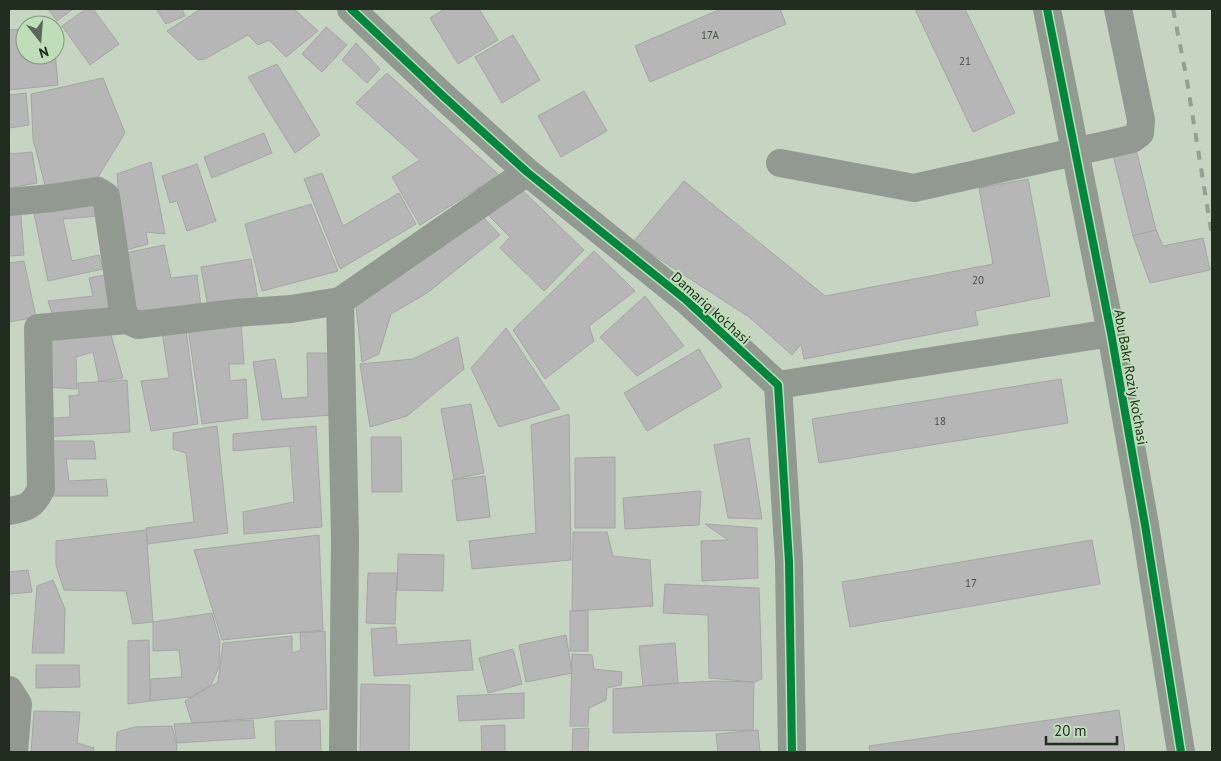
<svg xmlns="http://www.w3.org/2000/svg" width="1221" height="761" viewBox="0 0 1221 761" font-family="'PT Sans',sans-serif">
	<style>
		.building { fill: #b6b6b6; stroke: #a4a6a3 }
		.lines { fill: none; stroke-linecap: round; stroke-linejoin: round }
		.minor { stroke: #929990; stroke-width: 28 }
		.rail { stroke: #959f92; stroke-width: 4; stroke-dasharray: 9 9; stroke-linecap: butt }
		.cycleway-casing { stroke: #bfddb9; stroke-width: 11 }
		.cycleway { stroke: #00873e; stroke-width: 8 }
		.labels { text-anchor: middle; stroke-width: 4; stroke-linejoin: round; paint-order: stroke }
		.number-label { font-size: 11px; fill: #464f45 }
		.street-label { font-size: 14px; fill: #212d1f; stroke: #bfddb9 }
	</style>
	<rect width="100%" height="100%" fill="#c5d5c1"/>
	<g class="building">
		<path d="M48,9H73L57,21Z"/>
		<path d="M86,9H93L119,44L90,65L62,26Z"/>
		<path d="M156,9H182L185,16L166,24Z"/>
		<path d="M201,9H294L318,31L286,57L269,40L258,45L248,35L205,59L198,60L167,31Z"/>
		<path d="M445,9H479L498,40L458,64L430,18Z"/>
		<path d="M721,9H780L786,24L650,82L635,46Z"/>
		<path d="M915,9H965L1015,113L973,132Z"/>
		<path d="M326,27L347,45L322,72L302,54Z"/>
		<path d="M25,29V55H55V52L58,85L9,90V30Z"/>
		<path d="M513,35L540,80L502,103L475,57Z"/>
		<path d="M356,43L380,69L367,83L342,60Z"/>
		<path d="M277,64L320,135L295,153L248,77Z"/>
		<path d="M387,73L499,175L420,225L392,177L420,160L356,103Z"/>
		<path d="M103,78L125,133L98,177L45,185L33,139L31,94Z"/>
		<path d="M584,91L607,131L561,157L538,116Z"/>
		<path d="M26,93L29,125L9,128V95Z"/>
		<path d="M264,133L272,153L212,178L204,157Z"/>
		<path d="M1135,145L1156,230L1133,236L1112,151Z"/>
		<path d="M9,146L10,154L32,152L37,183L9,188Z"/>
		<path d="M151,162L165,234L146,232L148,244L123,251L117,174Z"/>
		<path d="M197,164L216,221L187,231L177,201L170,203L162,176Z"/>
		<path d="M322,173L343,226L399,193L416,224L340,269L304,179Z"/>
		<path d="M1028,179L1050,296L975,311L978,325L804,359L801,344L792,355L749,317L633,242L684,181L825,296L993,264L979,188Z"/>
		<path d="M516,184L584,250L544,291L500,248L510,237L487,214Z"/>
		<path d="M97,201L99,216L63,219L72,261L99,255L103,269L48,281L32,204Z"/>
		<path d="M20,204L24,255L9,256V205Z"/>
		<path d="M311,204L338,271L262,291L245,224Z"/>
		<path d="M482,216L500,235L427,293L391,314L379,354L362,362L356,306Z"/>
		<path d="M1156,230L1163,246L1203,238L1210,270L1150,283L1133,236Z"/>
		<path d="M164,245L171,278L197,275L201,307L133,311L126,253Z"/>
		<path d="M594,251L635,291L589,326L594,341L545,379L513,330Z"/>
		<path d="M251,259L258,299L208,308L201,267Z"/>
		<path d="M24,261L36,317L9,322V263Z"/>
		<path d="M109,274L108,314L55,322L48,301L93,296L89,278Z"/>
		<path d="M645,296L684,346L637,376L600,337Z"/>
		<path d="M241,320L244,364H229L230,381L246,379L248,418L202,424L187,322Z"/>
		<path d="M185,322L198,424L151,431L141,381L169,378L161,325Z"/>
		<path d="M108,324L123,378L99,381L93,352L76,357L77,389L44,387L40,329Z"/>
		<path d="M506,328L560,409L499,427L471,368Z"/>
		<path d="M458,337L464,369L407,416L370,427L360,364L413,359Z"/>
		<path d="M699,349L722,387L647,431L624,393Z"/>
		<path d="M307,353H331L332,415L262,420L253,362L275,359L282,399L308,397Z"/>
		<path d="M1061,379L1068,423L819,463L812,419Z"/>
		<path d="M127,380L130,432L43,437L41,419L70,417L69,396L79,395L78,383Z"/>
		<path d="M471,404L484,473L454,479L441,409Z"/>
		<path d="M569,414L571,560L472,569L469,541L536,533L531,425Z"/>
		<path d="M217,426L228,533L148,544L146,528L194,522L186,453L173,449V433Z"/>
		<path d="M316,426L322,527L244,534L243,512L294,502L290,446L233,451V434Z"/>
		<path d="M371,437H401L402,492H372Z"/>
		<path d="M749,438L762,519L728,518L714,445Z"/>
		<path d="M44,441H94L96,459H66L69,481L106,479L108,496H46Z"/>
		<path d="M615,457V528H575V458Z"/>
		<path d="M485,476L490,517L457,521L452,480Z"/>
		<path d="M701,491L699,525L625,529L623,498Z"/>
		<path d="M705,524L757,528L758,578L702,581L701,541L728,540Z"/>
		<path d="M146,530L153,622L133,624L126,591L64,590L56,565V541Z"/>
		<path d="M573,532H607L613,556L650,560L653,606L572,611Z"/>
		<path d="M319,535L323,630L222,640L194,550Z"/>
		<path d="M1092,540L1100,584L850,627L842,582Z"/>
		<path d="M398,554L444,555L443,591L397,590Z"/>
		<path d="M28,570L32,592L9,594V572Z"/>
		<path d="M368,573H397L395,624L366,623Z"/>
		<path d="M53,580L65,609L64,653H32L37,586Z"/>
		<path d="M665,584L759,588L762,679L754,682L709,678L708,615L663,613Z"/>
		<rect x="570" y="611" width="18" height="40"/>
		<path d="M212,613L220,642L219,667L211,685L191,697L150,701L151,679L182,677L179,650L153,651V622Z"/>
		<path d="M396,627L397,645L470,640L473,670L374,676L371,629Z"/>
		<path d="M325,631L327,709L261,718L192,723L185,701L218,682L223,643L292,636V653L301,650L300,633Z"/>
		<path d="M566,635L572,673L526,682L519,645Z"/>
		<path d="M149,640L150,701L128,704V641Z"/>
		<path d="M675,643L678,683L643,686L639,646Z"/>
		<path d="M513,649L522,684L488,693L479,658Z"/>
		<path d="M572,654L592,655L594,669L622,672L621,685L607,688L606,700L589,708L588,726H570Z"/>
		<path d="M36,665H79L80,687L36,688Z"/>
		<path d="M716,681L754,682L753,730L613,733V689L678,683Z"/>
		<path d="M361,684L410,685L409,752H360Z"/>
		<path d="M524,693V718L459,721L457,696Z"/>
		<path d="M1119,710L1125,752H870L869,746Z"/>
		<path d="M34,711L80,712L77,743L94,748L93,752H31Z"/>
		<path d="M253,720L255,738L177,743L174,724Z"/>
		<path d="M320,720L321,752H276L275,721Z"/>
		<path d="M505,725V752H482L481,726Z"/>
		<path d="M172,726L177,747L176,752H116L117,732L135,727Z"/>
		<path d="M589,728L588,752H572L573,729Z"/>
		<path d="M758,730L760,752H718L716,734Z"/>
	</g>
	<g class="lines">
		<g class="minor">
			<path d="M351,9L443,96L527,172L686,300L778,385L789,562L792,752"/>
			<path d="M1047,9L1111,333L1145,525L1181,752"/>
			<path d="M780,163L914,188L1132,139L1140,133L1141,120L1118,9"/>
			<path d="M9,202L53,198L98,191L106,196L123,311L127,320L138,325L235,313L291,309L340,301"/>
			<path d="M778,385L1111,333"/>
			<path d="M9,511C27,508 33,506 41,489L38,328L127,320"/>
			<path d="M9,690L18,704L14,752"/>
			<path d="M343,752L345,539L340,301L527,172"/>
		</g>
		<path class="rail" d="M1173,9L1186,75L1212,236"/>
		<g class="cycleway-casing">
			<g id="cycleway">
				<path d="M351,9L443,96L527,172L686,300L778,385L789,562L792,752"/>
				<path d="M1047,9L1111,333L1145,525L1181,752"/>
			</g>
		</g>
		<use href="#cycleway" class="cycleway"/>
	</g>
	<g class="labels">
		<g class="number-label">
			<text x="710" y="39">17A</text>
			<text x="965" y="65">21</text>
			<text x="978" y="284">20</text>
			<text x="940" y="425">18</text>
			<text x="971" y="587">17</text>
		</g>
		<g class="street-label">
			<text transform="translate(711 308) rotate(42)" y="5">Damariq ko'chasi</text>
			<text transform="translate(1131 377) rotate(80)" y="5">Abu Bakr Roziy ko'chasi</text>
		</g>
	</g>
	<rect width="1221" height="761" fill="none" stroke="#212d1f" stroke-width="20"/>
	<g transform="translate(40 40) rotate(163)"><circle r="24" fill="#bfddb9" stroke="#80977b"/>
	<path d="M0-4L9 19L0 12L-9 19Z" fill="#5a6858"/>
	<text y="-8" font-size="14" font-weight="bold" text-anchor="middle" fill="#212d1f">N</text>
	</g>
	<path d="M1046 736v8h71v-8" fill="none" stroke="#212d1f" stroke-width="2.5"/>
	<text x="1054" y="736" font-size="15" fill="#212d1f" stroke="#bfddb9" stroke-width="4" paint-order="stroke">20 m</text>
</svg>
